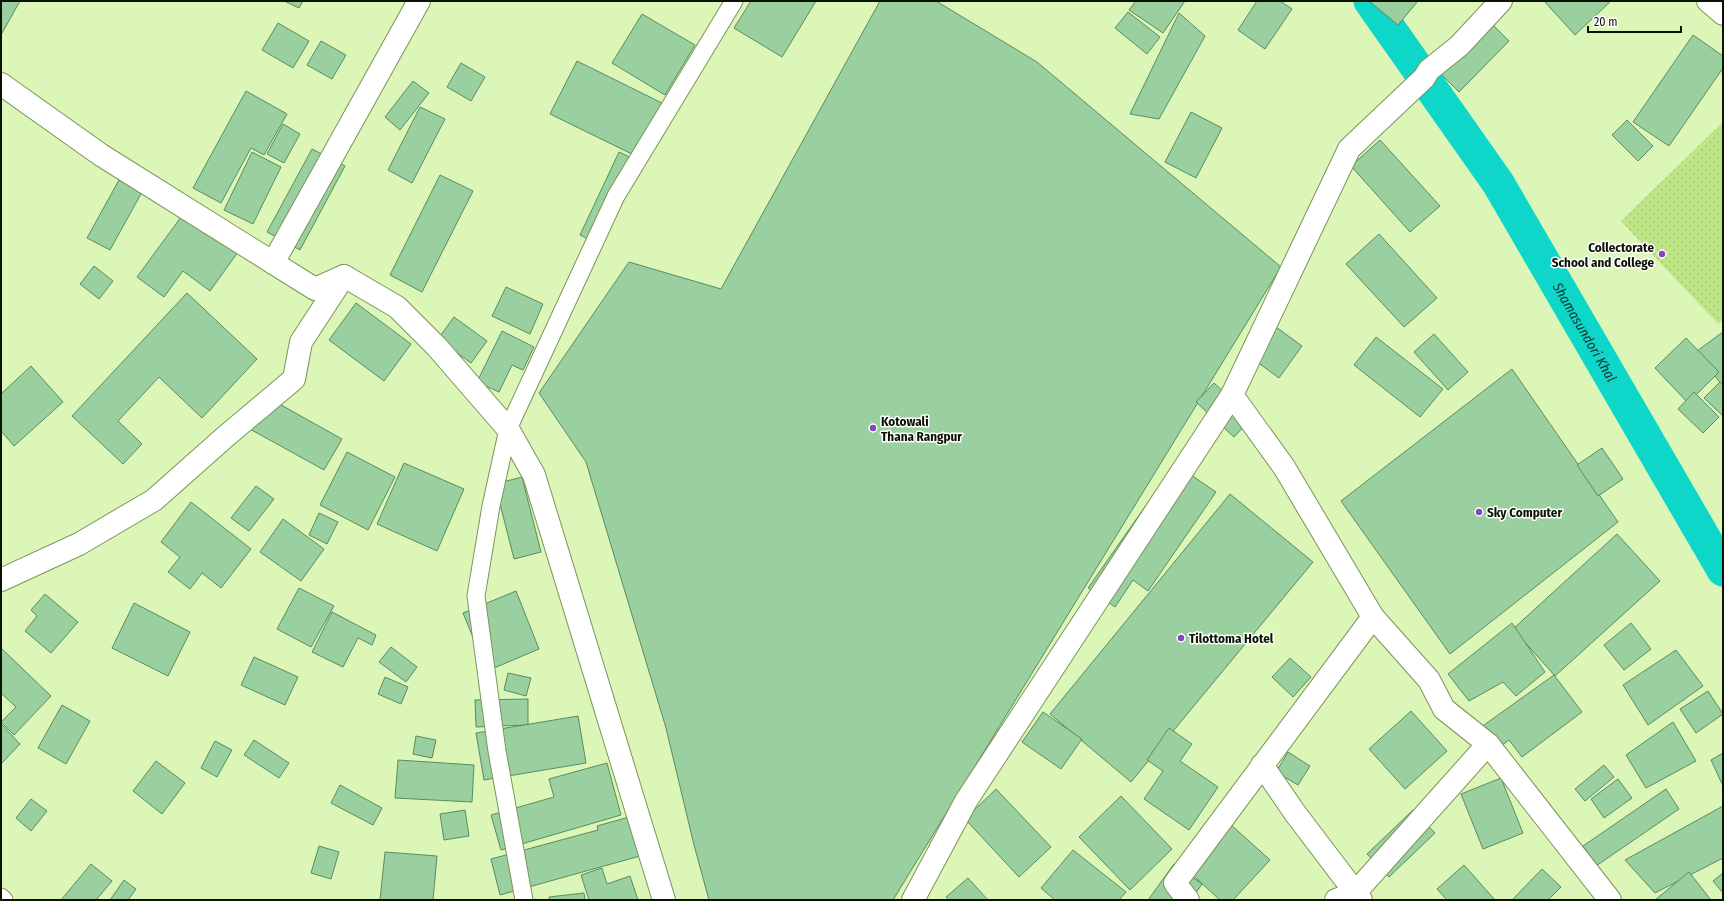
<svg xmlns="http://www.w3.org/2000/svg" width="1724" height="901" viewBox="0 0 1724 901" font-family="'Fira Sans Condensed',sans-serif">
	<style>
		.park { fill: url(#park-dots) }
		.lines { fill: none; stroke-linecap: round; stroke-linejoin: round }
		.canal { stroke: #0ed7ca; stroke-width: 33 }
		.building { fill: #9acf9f; stroke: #5a8c5f }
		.lane-casing { stroke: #7c945a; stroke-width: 19 }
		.street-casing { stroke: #7c945a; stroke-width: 24 }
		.secondary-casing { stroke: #7c945a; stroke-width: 24 }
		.lane { stroke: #fff; stroke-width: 17 }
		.street { stroke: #fff; stroke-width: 22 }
		.secondary { stroke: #fff; stroke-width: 22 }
		.poi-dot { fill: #8746bb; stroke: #fff; stroke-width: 1.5 }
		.labels { text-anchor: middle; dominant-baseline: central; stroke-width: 3; stroke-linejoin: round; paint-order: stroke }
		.poi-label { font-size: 13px; font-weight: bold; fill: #0a1200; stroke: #fff; text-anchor: start }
		.water-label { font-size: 14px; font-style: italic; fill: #17322f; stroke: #fff }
	</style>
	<defs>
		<pattern id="park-dots" width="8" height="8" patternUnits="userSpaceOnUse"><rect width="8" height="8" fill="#bfe686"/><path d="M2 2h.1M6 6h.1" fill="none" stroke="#a3c472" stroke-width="1.8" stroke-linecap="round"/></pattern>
	</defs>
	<rect width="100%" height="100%" fill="#dbf6b7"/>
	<path class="park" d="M1723,122V320L1718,324L1621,221Z"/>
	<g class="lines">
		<path class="canal" id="s1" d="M1370,1L1498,183L1723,570"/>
	</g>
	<g class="building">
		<path d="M1,1H20L1,35Z"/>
		<path d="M287,1H303L299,8L286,2Z"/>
		<path d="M751,1H816L782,57L734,28Z"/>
		<path d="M880,1H936L1037,62L1281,267L893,900H709L694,845L666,728L586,462L539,393L629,262L721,289Z"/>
		<path d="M1136,1H1185L1163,33L1129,10Z"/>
		<path d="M1257,1H1280L1292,9L1265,49L1238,30Z"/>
		<path d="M1369,1H1418L1398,25Z"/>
		<path d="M1544,1H1611L1575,35Z"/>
		<path d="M1128,12L1160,37L1147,54L1115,28Z"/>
		<path d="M1179,13L1205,36L1159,119L1130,114Z"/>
		<path d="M642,14L695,45L665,95L612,63Z"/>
		<path d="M1486,18L1509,41L1459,92L1436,69Z"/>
		<path d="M278,23L309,41L293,68L262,50Z"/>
		<path d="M1693,35L1723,56V68L1669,146L1633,122Z"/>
		<path d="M321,41L346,55L332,79L307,65Z"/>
		<path d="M577,61L666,105L640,158L550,114Z"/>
		<path d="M461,63L485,77L471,101L447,87Z"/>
		<path d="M413,81L429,93L400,130L385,117Z"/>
		<path d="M246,91L287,114L264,155L251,148L221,203L193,188Z"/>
		<path d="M420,107L445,119L412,183L388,170Z"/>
		<path d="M1191,112L1222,128L1196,178L1165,162Z"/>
		<path d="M1627,120L1653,146L1638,161L1612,135Z"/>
		<path d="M283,124L300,134L284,163L267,154Z"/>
		<path d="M1380,140L1440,206L1410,232L1351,166Z"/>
		<path d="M312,149L345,166L300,250L267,232Z"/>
		<path d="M252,152L281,167L253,224L224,210Z"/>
		<path d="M619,152L638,161L598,244L580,235Z"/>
		<path d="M440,175L473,191L422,292L390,275Z"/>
		<path d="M119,180L142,192L110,250L87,238Z"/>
		<path d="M184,213L238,252L210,291L183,271L164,297L137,277Z"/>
		<path d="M1379,234L1437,298L1404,327L1346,264Z"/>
		<path d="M94,266L113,281L99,299L80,284Z"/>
		<path d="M506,287L543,304L530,334L492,316Z"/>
		<path d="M187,293L257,359L202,418L159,377L118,421L142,444L123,464L72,416Z"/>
		<path d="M356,303L411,344L384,381L329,340Z"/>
		<path d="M454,317L487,341L471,363L438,339Z"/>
		<path d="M1276,327L1302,346L1279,378L1253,359Z"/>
		<path d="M502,331L534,347L523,370L512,365L499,392L477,382Z"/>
		<path d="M1723,332V387L1697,351Z"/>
		<path d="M1434,334L1468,372L1448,390L1414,352Z"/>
		<path d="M1376,337L1443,389L1420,417L1354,365Z"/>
		<path d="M1686,338L1719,372L1688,403L1655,368Z"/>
		<path d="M31,366L63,402L14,446L1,431V394Z"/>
		<path d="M1512,369L1618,522L1450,654L1341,501Z"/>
		<path d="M1720,382L1723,384V416L1704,398Z"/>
		<path d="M1214,383L1252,418L1234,437L1196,402Z"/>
		<path d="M1694,392L1719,417L1703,433L1678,409Z"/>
		<path d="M265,396L342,439L324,470L248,428Z"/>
		<path d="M1602,448L1623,479L1598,496L1577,465Z"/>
		<path d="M347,452L395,477L368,530L320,505Z"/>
		<path d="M404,463L464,489L437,551L377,524Z"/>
		<path d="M1175,464L1216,492L1148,591L1133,580L1115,607L1088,588Z"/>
		<path d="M522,477L541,552L514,559L495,484Z"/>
		<path d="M256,486L274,499L249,531L231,518Z"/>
		<path d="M1230,494L1313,562L1131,782L1050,714Z"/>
		<path d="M191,502L251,549L221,588L202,573L190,589L168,572L180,557L161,542Z"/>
		<path d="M319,513L338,522L327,544L309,535Z"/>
		<path d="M283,519L324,549L301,581L260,552Z"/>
		<path d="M1617,534L1660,581L1555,676L1513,629Z"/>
		<path d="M299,588L334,606L311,647L277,629Z"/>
		<path d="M516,591L539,649L487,671L463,613Z"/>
		<path d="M45,594L78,622L51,653L25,631L37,616L31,610Z"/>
		<path d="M134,603L190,632L168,676L112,648Z"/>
		<path d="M332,612L376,635L372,645L358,638L343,667L312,652Z"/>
		<path d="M1512,623L1545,672L1516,696L1503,682L1469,701L1448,674Z"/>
		<path d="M1631,623L1651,649L1624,670L1604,645Z"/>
		<path d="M391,647L417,667L406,682L379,662Z"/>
		<path d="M1,648L51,696L14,735L1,722L16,707L1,693Z"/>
		<path d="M1676,650L1703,686L1648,725L1623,685Z"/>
		<path d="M254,657L298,677L285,705L241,685Z"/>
		<path d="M1290,658L1311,677L1293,697L1272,677Z"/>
		<path d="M508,673L531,678L526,696L504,690Z"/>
		<path d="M1554,675L1582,712L1522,757L1509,740L1486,757L1470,735Z"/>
		<path d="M385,677L408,687L401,704L378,694Z"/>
		<path d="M1708,691L1723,714L1696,733L1680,709Z"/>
		<path d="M528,699V725L476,727L475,700Z"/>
		<path d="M62,705L90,721L66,764L38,748Z"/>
		<path d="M1411,711L1447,751L1405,789L1369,749Z"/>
		<path d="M1043,712L1082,739L1061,769L1022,742Z"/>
		<path d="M578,716L586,763L484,780L476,733Z"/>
		<path d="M1673,722L1696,761L1646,788L1626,755Z"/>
		<path d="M2,725L20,744L1,764V726Z"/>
		<path d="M1169,728L1192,744L1180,761L1218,787L1189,830L1144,799L1163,771L1147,760Z"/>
		<path d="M416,736L436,740L432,758L413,754Z"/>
		<path d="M254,740L289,763L279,778L244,755Z"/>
		<path d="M215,741L232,750L217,777L201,768Z"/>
		<path d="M1288,752L1310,766L1298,785L1276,772Z"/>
		<path d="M1723,753V786L1711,760Z"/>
		<path d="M398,760L474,765L472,802L395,798Z"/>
		<path d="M156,761L185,783L162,814L133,791Z"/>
		<path d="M607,763L621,815L501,850L491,815L554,797L549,779Z"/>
		<path d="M1604,765L1614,777L1585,801L1575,789Z"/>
		<path d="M1501,778L1523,833L1483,849L1461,794Z"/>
		<path d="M1618,779L1632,798L1604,818L1591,799Z"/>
		<path d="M340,785L382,808L373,825L331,803Z"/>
		<path d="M996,789L1051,847L1019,877L965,819Z"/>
		<path d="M1666,789L1679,809L1596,866L1583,846Z"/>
		<path d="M1121,796L1172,849L1130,890L1079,837Z"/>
		<path d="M31,799L47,811L31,831L16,818Z"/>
		<path d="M1723,806V858L1655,893L1625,860Z"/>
		<path d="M465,810L469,836L444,840L440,814Z"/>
		<path d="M1413,810L1435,833L1389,877L1367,854Z"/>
		<path d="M629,817L640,856L500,895L491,859L598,830L597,826Z"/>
		<path d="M1229,823L1270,860L1233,900H1220L1186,869Z"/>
		<path d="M319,846L339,852L331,879L311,873Z"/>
		<path d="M1073,850L1126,892L1119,900H1055L1041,888Z"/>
		<path d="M385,852L437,856L433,900H380Z"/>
		<path d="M91,864L112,881L96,900H61Z"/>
		<path d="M1174,864L1202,884L1191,900H1148Z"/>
		<path d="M1464,865L1495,900H1447L1437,889Z"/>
		<path d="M602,868L607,884L630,876L638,900H589L581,875Z"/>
		<path d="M1542,869L1561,887L1548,900H1512Z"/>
		<path d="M1689,872L1711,900H1655Z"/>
		<path d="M1723,873V893L1713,881Z"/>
		<path d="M968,878L988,900H949L946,897Z"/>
		<path d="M124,880L136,889L128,900H110Z"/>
		<path d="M584,893L585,900H549V897Z"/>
	</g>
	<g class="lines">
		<defs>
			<g id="lane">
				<path d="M1,897L4,900"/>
				<path d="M524,900L497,751L476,596L491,506L508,429L616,196L734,1"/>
			</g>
			<g id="street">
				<path d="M1,84L101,155L315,289L344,276L397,307L437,347L508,429L534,475L664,900"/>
				<path d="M273,263L419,1"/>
				<path d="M1232,395L1284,467L1373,617L1429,680L1444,709L1488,744L1610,900"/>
				<path d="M1,580L79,544L154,500L225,437L294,379L301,342L344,276"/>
				<path d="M1262,765L1295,813L1361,900"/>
				<path d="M913,900L966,801L1232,395L1349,149L1424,78L1429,70L1459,46L1501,1"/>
				<path d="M1188,900L1175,883L1373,617"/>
				<path d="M1336,900L1354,894L1488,744"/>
			</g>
			<path id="secondary" d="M1708,1L1723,14"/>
		</defs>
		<use href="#lane" class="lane-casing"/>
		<use href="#street" class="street-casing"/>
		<use href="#secondary" class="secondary-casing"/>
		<use href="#lane" class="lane"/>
		<use href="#street" class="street"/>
		<use href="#secondary" class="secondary"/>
	</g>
	<g class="poi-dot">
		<circle cx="1662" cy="254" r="4"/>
		<circle cx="873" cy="428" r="4"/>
		<circle cx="1479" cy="512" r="4"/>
		<circle cx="1181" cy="638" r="4"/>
	</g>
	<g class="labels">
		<g class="poi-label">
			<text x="1654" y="247" text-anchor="end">Collectorate<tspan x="1654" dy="15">School and College</tspan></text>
			<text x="881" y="421">Kotowali<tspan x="881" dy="15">Thana Rangpur</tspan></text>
			<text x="1487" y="512">Sky Computer</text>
			<text x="1189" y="638">Tilottoma Hotel</text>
		</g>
		<g class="water-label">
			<text stroke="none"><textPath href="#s1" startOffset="395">Shamasundori Khal</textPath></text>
		</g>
	</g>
	<rect width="1724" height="901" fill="none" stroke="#0a1200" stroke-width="4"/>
	<path d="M1588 26v6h93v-6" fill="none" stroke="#0a1200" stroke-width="2"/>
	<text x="1594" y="26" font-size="12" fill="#0a1200" stroke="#ffffff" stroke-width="3" paint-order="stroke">20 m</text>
</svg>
